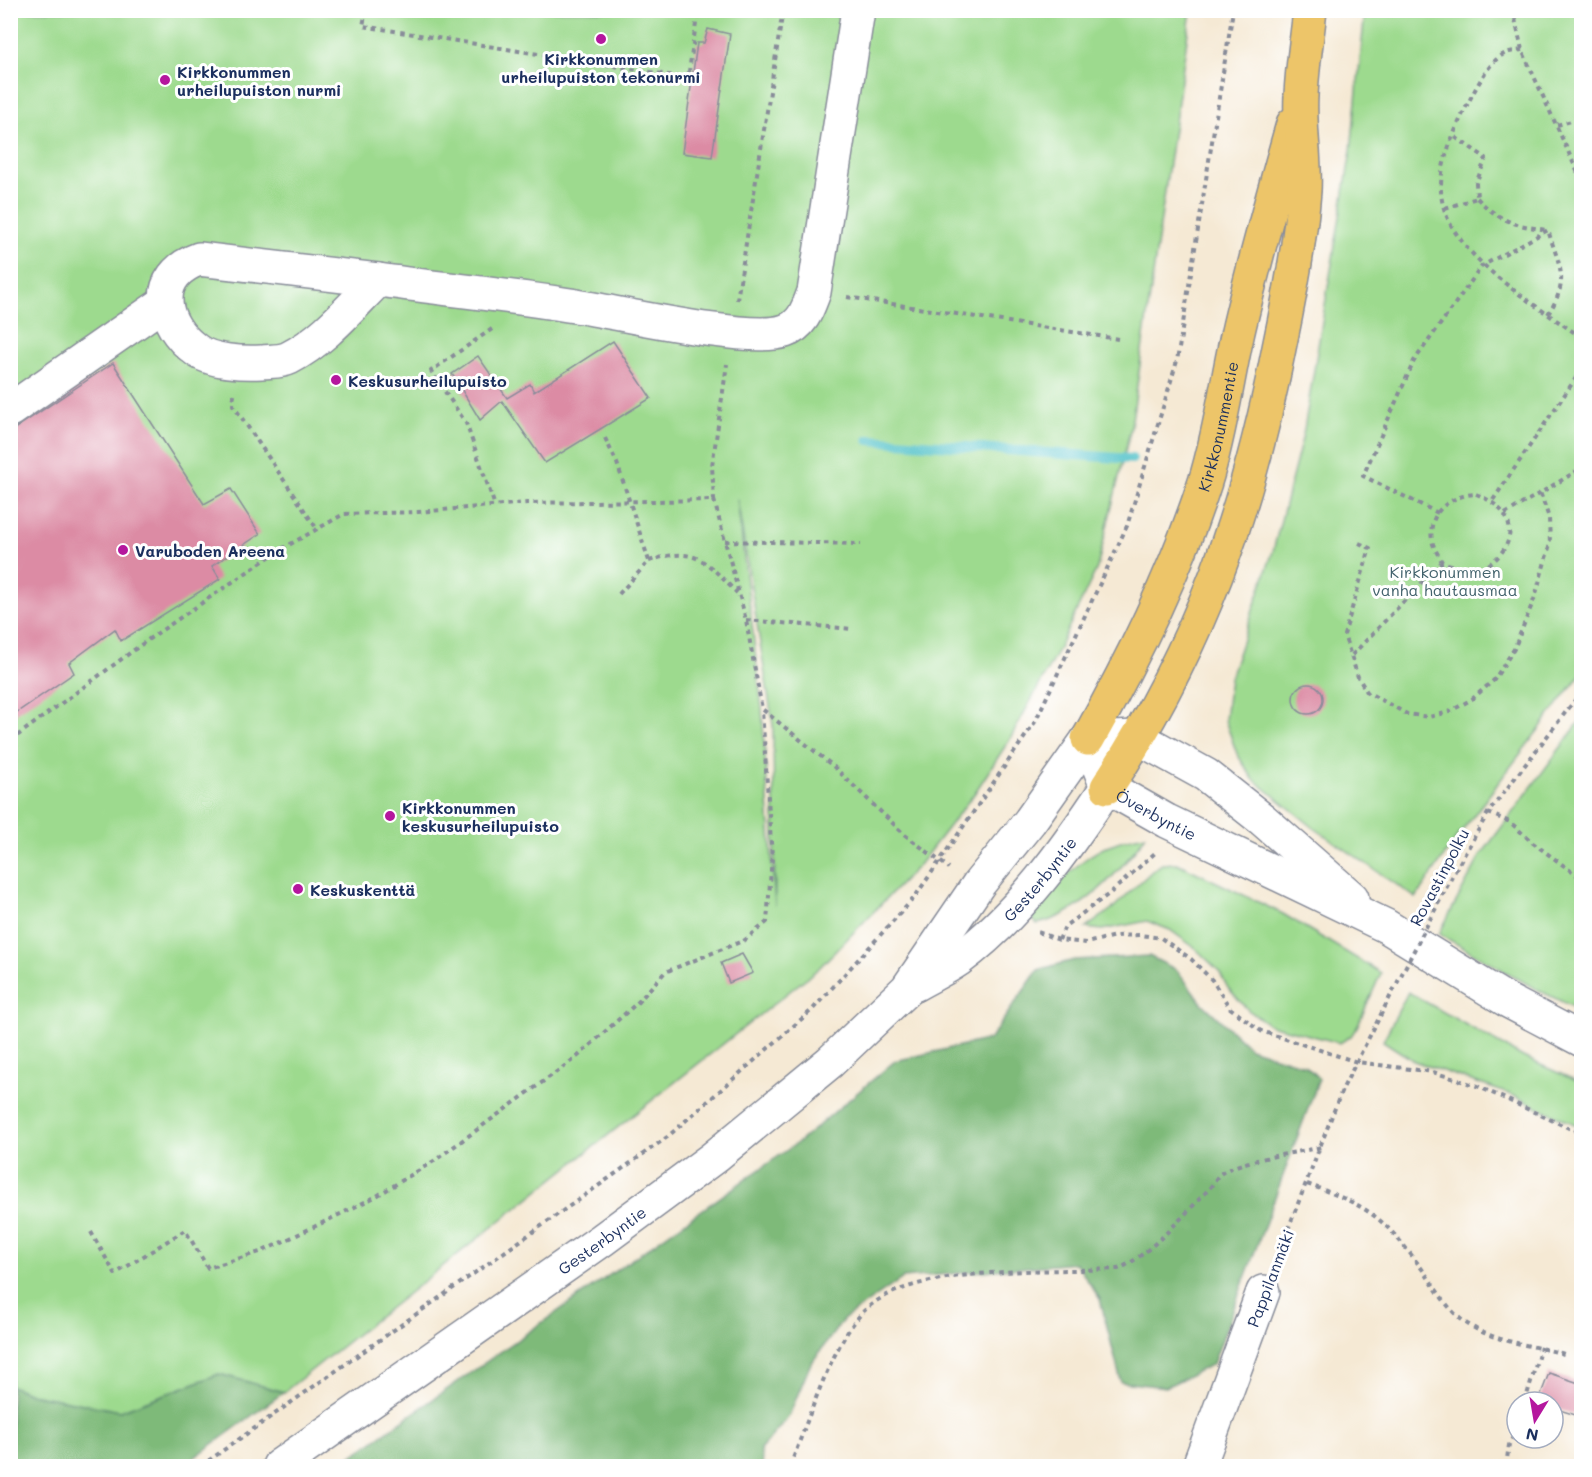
<svg xmlns="http://www.w3.org/2000/svg" width="1592" height="1477" viewBox="0 0 1592 1477" font-family="Mali,sans-serif">
	<style>
		.green { fill: #9dda8e; stroke: #5c8476; stroke-width: 1.5; fill-rule: evenodd }
		.forest { fill: #7eba79; stroke: #4c746c; stroke-width: 1.5 }
		.lines { fill: none; stroke-linecap: round; stroke-linejoin: round }
		.stream { stroke: #55c3ca; stroke-width: 10 }
		.building { fill: #dc8ba4 }
		.minor-casing { stroke: #888c99; stroke-width: 36 }
		.major-casing { stroke: #888c99; stroke-width: 36 }
		.path { stroke: #888c99; stroke-width: 4; stroke-dasharray: 4.5 4.5; stroke-linecap: butt }
		.minor { stroke: #fff; stroke-width: 33 }
		.major { stroke: #edc569; stroke-width: 33 }
		.path-bridge { stroke: #888c99; stroke-width: 4; stroke-dasharray: 4.5 4.5; stroke-linecap: butt }
		.poi-dot { fill: #b5179e; stroke: #fff; stroke-width: 2 }
		.labels { text-anchor: middle; dominant-baseline: central; stroke-width: 6; stroke-linejoin: round; paint-order: stroke }
		.poi-label { font-size: 16px; font-weight: bold; fill: #1b2f5e; stroke: #fff; text-anchor: start }
		.street-label { font-size: 16px; fill: #1b2f5e; stroke: #fff }
		.park-label { font-size: 16px; fill: #42626c; stroke: #fff }
	</style>
	<rect width="100%" height="100%" fill="#fff"/>
	<filter id="ink" filterUnits="userSpaceOnUse"><feTurbulence type="fractalNoise" baseFrequency=".0167" numOctaves="2"/><feDisplacementMap in="SourceGraphic" scale="12" xChannelSelector="R" yChannelSelector="G"/><feConvolveMatrix kernelMatrix="1 2 1 2 8 2 1 2 1" color-interpolation-filters="sRGB"/></filter>
	<filter id="wash" filterUnits="userSpaceOnUse"><feTurbulence type="fractalNoise" baseFrequency=".008" numOctaves="4" result="noise"/><feDisplacementMap in="SourceGraphic" scale="24" xChannelSelector="R" yChannelSelector="G"/><feGaussianBlur stdDeviation="1.35" result="paint"/><feColorMatrix in="noise" values="0 0 0 0 0 0 0 0 0 0 0 0 0 0 0 0 0 1.4 0 .05"/><feComposite in="paint" operator="in"/></filter>
	<g filter="url(#wash)">
		<rect width="100%" height="100%" fill="#f5e9d4"/>
		<g class="green">
			<path d="M10,11H1191L1131,427L1097,568L1055,656L1010,739L974,794L919,865L819,968L284,1392L219,1374L120,1411L30,1394L11,1386ZM737,498L773,725L775,906L762,709Z"/>
			<path d="M1365,11H1581V674L1458,836L1416,898L1314,828L1253,779L1237,754L1225,720L1230,678L1273,551L1303,435L1351,151Z"/>
			<path d="M1581,720V1011L1536,989L1439,934L1481,855Z"/>
			<path d="M1146,835C1120,872 1082,914 1037,924L1031,918C1066,875 1087,844 1146,835Z"/>
			<path d="M1177,863L1283,914L1381,973L1357,1027L1351,1036L1340,1043L1270,1025L1248,1010L1228,988L1219,971L1195,948L1170,930L1147,921L1102,930L1086,928L1113,908L1152,871L1162,864Z"/>
			<path d="M1408,992L1523,1057L1581,1083V1127L1512,1095L1414,1061L1383,1041Z"/>
		</g>
		<g class="forest">
			<path d="M1149,956L1177,970L1202,1003L1250,1048L1306,1066L1319,1079L1213,1364L1166,1387L1121,1382L1100,1299L1076,1263L903,1278L843,1320L810,1365L789,1416L760,1450L763,1466H338L800,1141L895,1061L990,1039L1038,970L1074,960Z"/>
			<path d="M219,1374L284,1392L183,1466H11V1386L30,1394L120,1411Z"/>
		</g>
		<g class="lines">
			<path class="stream" d="M869,440L1132,459"/>
		</g>
		<g id="blocks">
			<g class="building">
				<path d="M708,29L730,34L712,157L682,153L697,43H704Z"/>
				<path d="M613,341L651,398L545,463L502,401L480,420L452,374L478,356L507,398L530,384L534,392Z"/>
				<path d="M113,363L204,504L231,489L260,534L212,566L220,579L121,641L115,629L69,663L74,673L10,717V432Z"/>
				<circle cx="1308" cy="699" r="15"/>
				<path d="M742,954L753,973L729,983L721,963Z"/>
				<path d="M1549,1373L1582,1384V1417L1553,1408V1402H1538Z"/>
			</g>
		</g>
	</g>
	<g filter="url(#ink)">
		<use href="#blocks" fill-opacity="0" stroke="#888c99" stroke-width="1.5"/>
		<g class="lines">
			<defs>
				<g id="minor">
					<path d="M199,259L378,280C350,308 324,340 289,358C281,362 270,361 262,362C244,363 211,362 196,350C160,324 151,276 199,259Z"/>
					<path d="M378,280C446,289 514,296 582,307C624,314 751,343 785,331C803,325 808,308 814,292L858,10"/>
					<path d="M10,410L164,303"/>
					<path id="s1" d="M1088,739L1107,787L1167,821L1386,926L1508,1001L1582,1040"/>
					<path d="M1088,739L1137,737L1206,775L1263,820L1352,898"/>
					<path id="s2" d="M914,985C928,977 945,969 958,960C1019,915 1066,849 1107,787"/>
					<path id="s3" d="M279,1466L602,1240L713,1158L830,1062L907,989L978,885L1030,821L1088,739"/>
					<path d="M1199,1466L1263,1292"/>
				</g>
				<g id="major">
					<path id="s4" d="M1088,739C1134,657 1176,572 1205,482C1221,431 1227,379 1239,327C1255,259 1274,191 1293,124"/>
					<path d="M1107,787C1200,645 1247,513 1279,348C1290,296 1300,243 1304,191C1306,160 1299,127 1301,96C1302,68 1307,39 1310,10"/>
				</g>
			</defs>
			<use href="#minor" class="minor-casing"/>
			<use href="#major" class="major-casing"/>
			<g class="path">
				<path d="M366,10L363,26L688,78L698,10"/>
				<path d="M1513,10L1522,50L1582,182"/>
				<path d="M1522,50C1517,51 1509,51 1504,54C1487,63 1474,92 1465,109C1453,135 1440,162 1441,191C1443,253 1537,305 1582,338"/>
				<path d="M1557,125L1582,118"/>
				<path d="M1477,198C1500,222 1515,225 1547,230"/>
				<path d="M1445,208L1477,198L1476,183L1486,158L1452,135"/>
				<path d="M847,297L1118,339"/>
				<path d="M737,300L783,10"/>
				<path d="M492,329L431,371L466,423L495,506"/>
				<path d="M234,394L233,405L317,529"/>
				<path d="M605,438L617,463L649,561L618,595"/>
				<path d="M1476,494C1524,513 1518,553 1474,573L1442,562C1439,556 1433,547 1432,540C1427,511 1452,495 1476,494Z"/>
				<path d="M714,500L746,620L762,709L833,766L905,835L949,868"/>
				<path d="M1493,500L1582,369"/>
				<path d="M1438,513L1363,476L1414,361L1482,266L1548,230C1559,267 1571,279 1548,314"/>
				<path d="M1505,514L1582,468"/>
				<path d="M725,541L861,544"/>
				<path d="M1359,543L1370,548L1344,635L1358,677L1367,692L1407,714L1429,717L1449,712L1472,699L1494,680L1514,649L1535,597L1550,544L1549,518L1540,492"/>
				<path d="M649,561C696,545 705,561 737,593"/>
				<path d="M746,620L853,629"/>
				<path d="M1352,655L1442,562"/>
				<path d="M10,741L149,639L278,551L344,514L418,512L527,503L714,500L712,466L727,364"/>
				<path d="M1488,813L1510,822L1533,843L1582,879"/>
				<path d="M1455,871L1488,813L1582,691"/>
				<path d="M1038,932L1059,940L1086,943L1115,936L1141,935L1161,938L1191,959L1212,980L1230,1008L1261,1031L1357,1062L1433,1072L1477,1086L1582,1134"/>
				<path d="M1059,940L1065,926L1109,894L1155,853"/>
				<path d="M1307,1184C1372,1207 1384,1218 1425,1273C1436,1289 1447,1308 1462,1320C1491,1343 1532,1344 1567,1355"/>
				<path d="M91,1232L115,1274L185,1230L208,1268L263,1251L322,1223L375,1197L434,1161L577,1057L638,1002L665,972L745,940L767,922L772,857L762,710"/>
				<path d="M1275,1263L1342,1090L1376,1024"/>
				<path d="M1525,1402L1541,1347"/>
				<path d="M201,1466L666,1138L813,1009L914,898L939,862L1035,722L1127,526L1177,361L1233,10"/>
				<path d="M790,1466C808,1422 832,1342 865,1310C913,1264 1053,1272 1118,1269C1145,1259 1187,1212 1208,1190C1212,1186 1215,1179 1219,1175C1236,1160 1297,1153 1321,1147"/>
				<path d="M1506,1466L1509,1445L1517,1428"/>
			</g>
			<use href="#minor" class="minor"/>
			<use href="#major" class="major"/>
			<path class="path-bridge" d="M1376,1024L1455,871"/>
		</g>
	</g>
	<g class="poi-dot">
		<circle cx="601" cy="39" r="6"/>
		<circle cx="165" cy="80" r="6"/>
		<circle cx="336" cy="380" r="6"/>
		<circle cx="123" cy="550" r="6"/>
		<circle cx="390" cy="816" r="6"/>
		<circle cx="298" cy="889" r="6"/>
	</g>
	<g class="labels">
		<g class="poi-label">
			<text x="601" y="58" text-anchor="middle">Kirkkonummen<tspan x="601" dy="18">urheilupuiston tekonurmi</tspan></text>
			<text x="177" y="71">Kirkkonummen<tspan x="177" dy="18">urheilupuiston nurmi</tspan></text>
			<text x="348" y="380">Keskusurheilupuisto</text>
			<text x="135" y="550">Varuboden Areena</text>
			<text x="402" y="807">Kirkkonummen<tspan x="402" dy="18">keskusurheilupuisto</tspan></text>
			<text x="310" y="889">Keskuskenttä</text>
		</g>
		<g class="street-label">
			<text stroke="none"><textPath href="#s4" startOffset="340">Kirkkonummentie</textPath></text>
			<text stroke="none"><textPath href="#s1" startOffset="108">Överbyntie</textPath></text>
			<text stroke="none"><textPath href="#s2" startOffset="166">Gesterbyntie</textPath></text>
			<text transform="translate(1439 877) rotate(-62)">Rovastinpolku</text>
			<text stroke="none"><textPath href="#s3" startOffset="394">Gesterbyntie</textPath></text>
			<text transform="translate(1270 1278) rotate(-69)">Pappilanmäki</text>
		</g>
		<g class="park-label">
			<text x="1445" y="571">Kirkkonummen<tspan x="1445" dy="18">vanha hautausmaa</tspan></text>
		</g>
	</g>
	<rect width="1592" height="1477" fill="none" stroke="#fff" stroke-width="36"/>
	<g transform="translate(1535 1420) rotate(191)"><circle r="28" fill="#ffffff" stroke="#a4acbf" stroke-width="1.5"/>
	<path d="M0-4.5L10 22L0 15L-10 22Z" fill="#b5179e"/>
	<text y="-9" font-size="16" font-weight="bold" text-anchor="middle" fill="#1b2f5e">N</text>
	</g>
</svg>
